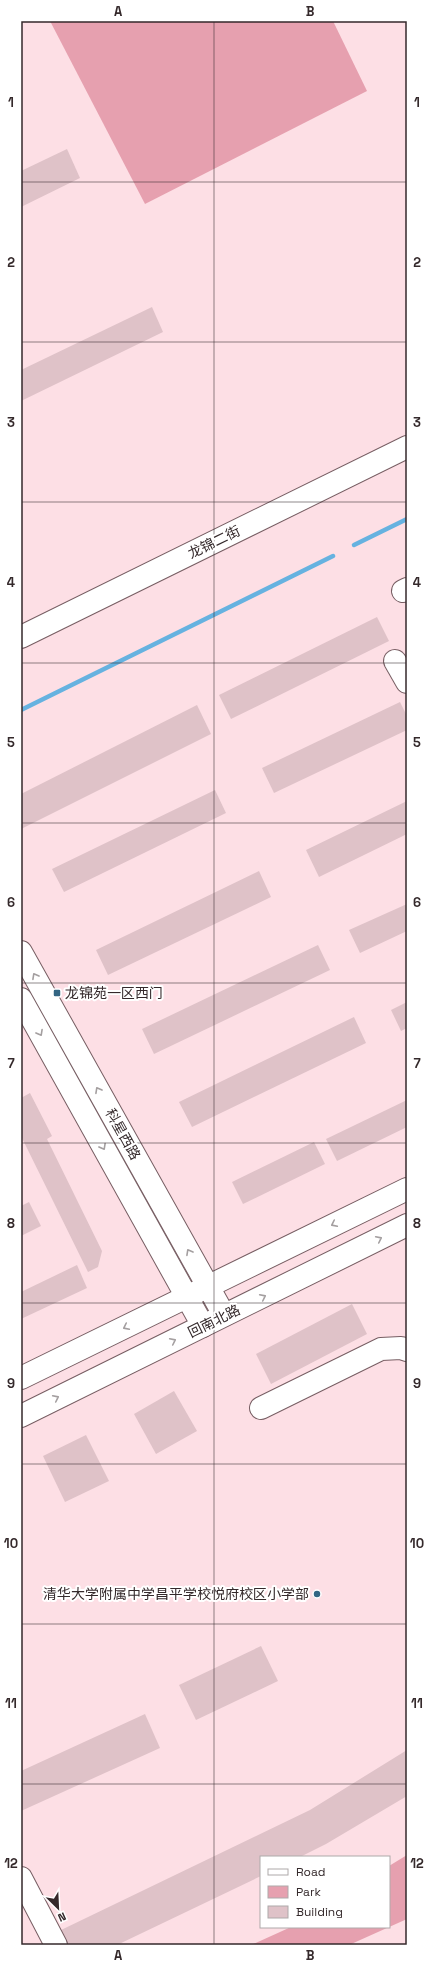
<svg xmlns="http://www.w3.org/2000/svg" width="428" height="1966" viewBox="0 0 428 1966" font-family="'Space Grotesk','Noto Sans SC',sans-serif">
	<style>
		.green { fill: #e6a0af }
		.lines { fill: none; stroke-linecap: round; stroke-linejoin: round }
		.stream { stroke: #66b2e0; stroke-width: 4.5 }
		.building { fill: #dfc2c8 }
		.minor-casing { stroke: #775e63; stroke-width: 24 }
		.major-casing { stroke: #775e63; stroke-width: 24 }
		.minor { stroke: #fff; stroke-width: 22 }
		.major { stroke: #fff; stroke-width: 22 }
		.oneway { stroke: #a49fa0 }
		.grid { fill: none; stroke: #34292b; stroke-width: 1; stroke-opacity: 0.55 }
		.poi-dot { fill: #336583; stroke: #fff; stroke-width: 1.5 }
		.labels { text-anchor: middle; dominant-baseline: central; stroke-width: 4; stroke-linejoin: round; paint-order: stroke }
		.street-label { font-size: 14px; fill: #34292b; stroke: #fff }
		.poi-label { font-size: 14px; fill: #34292b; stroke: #fff; text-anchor: start }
		.neatline { fill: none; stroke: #34292b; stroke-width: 1.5 }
		.grid-label { font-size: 13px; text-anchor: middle; font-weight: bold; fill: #34292b }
	</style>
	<rect width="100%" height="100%" fill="#fddfe5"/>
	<g class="green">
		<path d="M50,21H333L367,91L145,204Z"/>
		<path d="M407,1855V1919L349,1945H251L291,1927H389V1866Z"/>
	</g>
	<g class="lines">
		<g class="stream">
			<path d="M354,545L407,519"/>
			<path d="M21,710L333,556"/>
		</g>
	</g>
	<g class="building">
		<path d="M67,149L80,178L21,207V171Z"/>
		<path d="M152,307L163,332L21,401V370Z"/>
		<path d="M377,617L389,641L231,719L219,695Z"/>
		<path d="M400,702L407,716V730L274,793L262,768Z"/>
		<path d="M197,705L211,734L21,829V794Z"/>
		<path d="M215,790L226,813L64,892L52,869Z"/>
		<path d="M407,801V834L319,877L306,850Z"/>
		<path d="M259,871L271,897L108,975L96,950Z"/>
		<path d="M407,904V931L360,953L349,930Z"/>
		<path d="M318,945L330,970L154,1054L142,1029Z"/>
		<path d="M407,1002V1028L401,1031L391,1010Z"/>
		<path d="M354,1017L366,1043L192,1127L179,1102Z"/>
		<path d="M30,1093L52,1136L47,1139L102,1251L98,1267L88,1272L21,1136V1098Z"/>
		<path d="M407,1100V1127L337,1161L326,1139Z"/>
		<path d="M314,1142L325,1164L243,1204L232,1182Z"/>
		<path d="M29,1202L41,1226L21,1236V1206Z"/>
		<path d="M77,1265L87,1288L21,1319V1292Z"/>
		<path d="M352,1304L367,1334L271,1384L256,1354Z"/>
		<path d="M174,1391L197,1431L156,1454L134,1414Z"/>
		<path d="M86,1435L109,1481L65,1502L43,1456Z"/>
		<path d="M261,1646L278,1681L196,1720L179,1685Z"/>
		<path d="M145,1714L160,1748L21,1811V1771Z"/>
		<path d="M407,1750V1796L326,1844L300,1857H261V1876L117,1945H66L59,1931L310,1810Z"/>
	</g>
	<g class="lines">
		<defs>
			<g id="minor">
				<path d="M403,591L407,589"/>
				<path d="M21,637L407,447"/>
				<path d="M395,661L407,682"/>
				<path d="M21,952L224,1315"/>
				<path d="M21,999L203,1326"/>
				<path d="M261,1408L381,1349L401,1348L407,1350"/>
				<path d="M21,1878L56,1945"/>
			</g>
			<g id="major">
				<path d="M21,1378L407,1189"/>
				<path d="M21,1416L407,1225"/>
			</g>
		</defs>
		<use href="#minor" class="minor-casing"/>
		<use href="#major" class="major-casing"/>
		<use href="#minor" class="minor"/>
		<use href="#major" class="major"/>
	</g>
	<defs><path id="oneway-chevron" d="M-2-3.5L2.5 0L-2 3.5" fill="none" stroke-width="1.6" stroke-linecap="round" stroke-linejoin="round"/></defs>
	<g class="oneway">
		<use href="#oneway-chevron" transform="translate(35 976) rotate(-119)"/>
		<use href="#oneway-chevron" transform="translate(40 1033) rotate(61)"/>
		<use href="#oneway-chevron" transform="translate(98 1090) rotate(-119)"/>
		<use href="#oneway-chevron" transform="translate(103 1147) rotate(61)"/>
		<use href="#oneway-chevron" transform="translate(334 1224) rotate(154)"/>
		<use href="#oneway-chevron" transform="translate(379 1239) rotate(-26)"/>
		<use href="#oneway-chevron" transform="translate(189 1252) rotate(-119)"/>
		<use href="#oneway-chevron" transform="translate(263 1297) rotate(-26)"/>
		<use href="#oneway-chevron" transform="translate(126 1327) rotate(154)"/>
		<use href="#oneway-chevron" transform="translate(173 1341) rotate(-26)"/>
		<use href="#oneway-chevron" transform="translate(56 1398) rotate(-26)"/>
	</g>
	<path class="grid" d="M214,21V1945M21,182H407M21,342H407M21,502H407M21,663H407M21,823H407M21,983H407M21,1143H407M21,1303H407M21,1464H407M21,1624H407M21,1784H407"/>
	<g class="poi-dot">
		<rect x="53" y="989" width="8" height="8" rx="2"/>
		<circle cx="317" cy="1594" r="4"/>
	</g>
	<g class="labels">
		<g class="street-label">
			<text transform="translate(214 542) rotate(-26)">龙锦二街</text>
			<text transform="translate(123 1134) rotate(61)">科星西路</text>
			<text transform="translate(214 1321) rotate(-26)">回南北路</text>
		</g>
		<g class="poi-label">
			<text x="65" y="993">龙锦苑一区西门</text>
			<text x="309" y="1594" text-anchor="end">清华大学附属中学昌平学校悦府校区小学部</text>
		</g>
	</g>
	<rect width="428" height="1966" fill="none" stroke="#ffffff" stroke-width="44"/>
	<rect x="260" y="1856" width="130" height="72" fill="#ffffff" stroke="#aea9aa"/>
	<rect x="268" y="1869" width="20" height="6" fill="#ffffff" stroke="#aea9aa"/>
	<text x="296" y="1876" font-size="12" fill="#34292b">Road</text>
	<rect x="268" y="1886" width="20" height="12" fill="#e6a0af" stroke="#aea9aa"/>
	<text x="296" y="1896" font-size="12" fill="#34292b">Park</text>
	<rect x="268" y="1906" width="20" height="12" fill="#dfc2c8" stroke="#aea9aa"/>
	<text x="296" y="1916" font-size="12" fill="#34292b">Building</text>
	<g transform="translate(58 1908) rotate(156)" stroke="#ffffff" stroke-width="3" paint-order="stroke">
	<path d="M0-3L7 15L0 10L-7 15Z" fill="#34292b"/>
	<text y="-6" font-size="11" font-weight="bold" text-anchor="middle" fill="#34292b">N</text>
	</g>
	<rect x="22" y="22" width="384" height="1922" class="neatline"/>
	<g class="grid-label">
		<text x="118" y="16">A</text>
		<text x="310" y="16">B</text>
		<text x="11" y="107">1</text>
		<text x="417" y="107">1</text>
		<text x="11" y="267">2</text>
		<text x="417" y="267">2</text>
		<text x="11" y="427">3</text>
		<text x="417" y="427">3</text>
		<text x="11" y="587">4</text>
		<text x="417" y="587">4</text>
		<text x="11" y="747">5</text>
		<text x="417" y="747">5</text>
		<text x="11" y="907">6</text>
		<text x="417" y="907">6</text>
		<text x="11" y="1068">7</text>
		<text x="417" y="1068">7</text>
		<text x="11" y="1228">8</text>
		<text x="417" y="1228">8</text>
		<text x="11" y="1388">9</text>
		<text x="417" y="1388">9</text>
		<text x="11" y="1548">10</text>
		<text x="417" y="1548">10</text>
		<text x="11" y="1708">11</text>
		<text x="417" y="1708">11</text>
		<text x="11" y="1868">12</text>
		<text x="417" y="1868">12</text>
		<text x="118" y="1960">A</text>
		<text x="310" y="1960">B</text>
	</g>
</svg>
